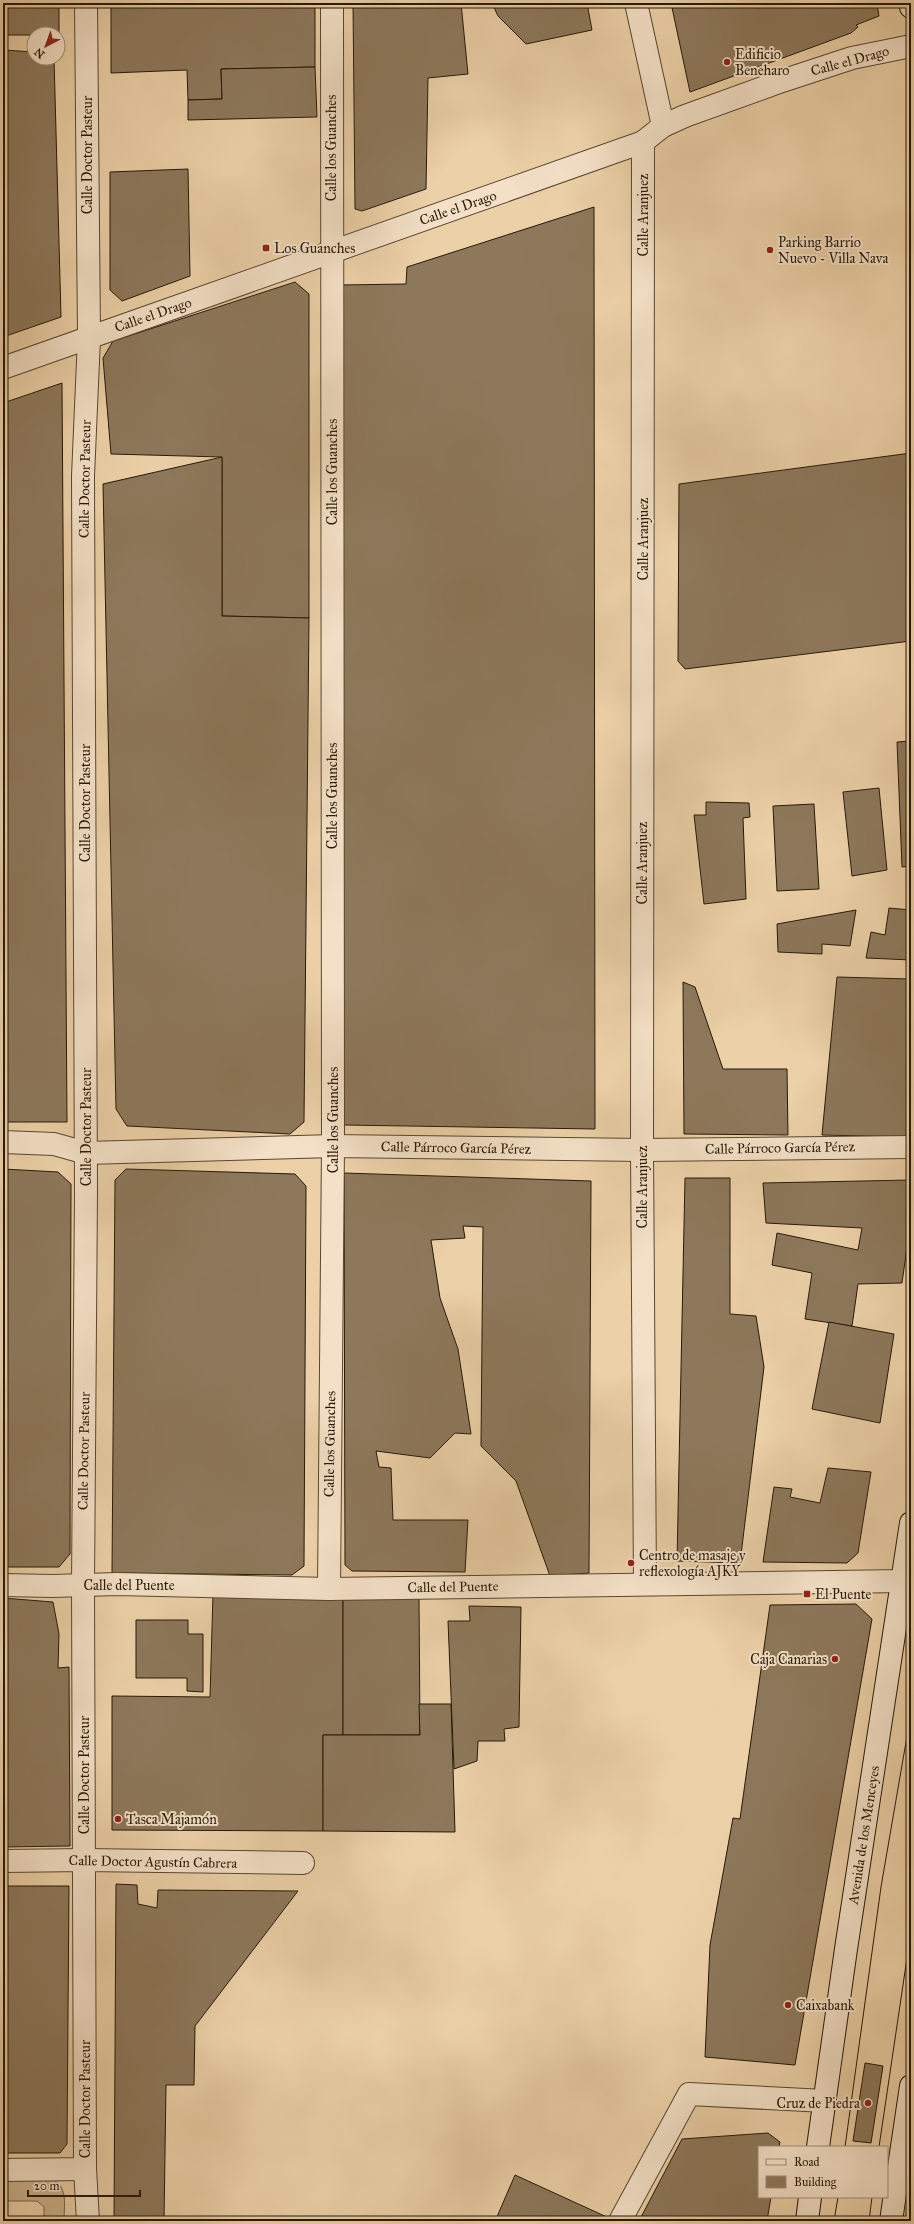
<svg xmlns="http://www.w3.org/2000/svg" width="914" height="2224" viewBox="0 0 914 2224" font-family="'IM FELL Great Primer',serif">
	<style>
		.green { fill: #cbb18c; stroke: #79654a }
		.building { fill: #8d785b; stroke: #271908 }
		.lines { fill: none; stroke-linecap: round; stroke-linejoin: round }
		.minor-casing { stroke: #584730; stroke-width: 24 }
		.secondary-casing { stroke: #271908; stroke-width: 24 }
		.minor { stroke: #f3e0c6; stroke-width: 22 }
		.secondary { stroke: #f3e0c6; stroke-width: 22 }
		.tram { stroke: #271908; stroke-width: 1 }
		.poi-dot { fill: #8f2418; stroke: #f3e0c6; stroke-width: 1.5 }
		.labels { text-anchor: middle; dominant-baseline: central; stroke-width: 4; stroke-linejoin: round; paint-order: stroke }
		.poi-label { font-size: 14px; fill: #271908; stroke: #f3e0c6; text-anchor: start }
		.street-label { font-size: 14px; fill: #271908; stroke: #f3e0c6 }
	</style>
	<rect width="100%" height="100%" fill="#ecd0a7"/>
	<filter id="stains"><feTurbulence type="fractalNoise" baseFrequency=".005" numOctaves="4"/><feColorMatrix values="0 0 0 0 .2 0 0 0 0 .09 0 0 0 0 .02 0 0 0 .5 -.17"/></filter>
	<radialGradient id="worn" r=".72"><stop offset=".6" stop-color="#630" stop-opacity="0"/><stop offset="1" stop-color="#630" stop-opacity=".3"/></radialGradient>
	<path class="green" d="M3,2180H54C68,2189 64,2205 64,2221H44V2207L37,2201H3Z"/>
	<g class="building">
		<rect x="3" y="3" width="56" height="32"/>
		<path d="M111,3H315V67L221,69L222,99L188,100L187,70L111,73Z"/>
		<path d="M353,3H461L468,74L428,78L426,189L362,211L355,209Z"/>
		<path d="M492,3H587L592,30L526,44L498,16Z"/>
		<path d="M671,3H756L757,8L785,3H877L879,16L856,25L858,27L851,33L690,92Z"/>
		<path d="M3,50L34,52V58H54L61,317L3,337Z"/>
		<path d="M315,67L317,117L188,120V100L222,99L221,69Z"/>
		<path d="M188,169L190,276L122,301L110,290V172Z"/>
		<path d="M594,207L595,1129L344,1125L340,285L406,284L407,267Z"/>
		<path d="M295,282L309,294V618L222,616V457L111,454L103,358L113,341Z"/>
		<path d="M62,383L67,1122H3V403Z"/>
		<path d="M911,453V641L685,669L678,661L679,484Z"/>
		<path d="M222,457V616L309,618L304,1122L290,1134L127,1126L116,1109L103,484Z"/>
		<path d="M911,741V866L902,867L897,742Z"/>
		<path d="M879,788L887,870L852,876L843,792Z"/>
		<path d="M706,802L749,803L750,817L743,818L746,899L704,904L694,815H706Z"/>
		<path d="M814,804L819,889L777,891L773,806Z"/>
		<path d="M889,908L911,910V960L866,958L871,932L885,935Z"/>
		<path d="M856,910L850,946L822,944V954L778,952L777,924Z"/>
		<path d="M837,977L911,979V1137L822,1135Z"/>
		<path d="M683,982L695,987L723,1069H787L788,1135L684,1134Z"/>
		<path d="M3,1169L58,1172L71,1184L70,1554L59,1567H3Z"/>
		<path d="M126,1169L295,1174L306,1186L304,1566L292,1575L112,1573L115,1180Z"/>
		<path d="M344,1173L591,1181L589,1573L550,1576L516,1481L481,1446L483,1227L463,1226L465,1238L431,1240L440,1298L458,1349L471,1434L455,1433L430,1458L376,1451L379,1467L391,1468L393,1520H468L465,1572L352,1571L345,1565Z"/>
		<path d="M685,1178H730V1314L756,1316L764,1367L740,1563L677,1561Z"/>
		<path d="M911,1180V1219L902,1283L858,1284L852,1326L805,1319L812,1273L772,1265L777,1233L858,1250L862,1228L766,1223L763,1183Z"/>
		<path d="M829,1322L894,1334L880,1423L812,1409Z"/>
		<path d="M828,1468L871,1472L858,1553L847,1563L763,1562L774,1487L792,1489L790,1497L820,1503Z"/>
		<path d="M213,1594L343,1598V1735H323V1831L112,1830V1696L210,1697Z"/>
		<path d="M3,1598L53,1602L59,1634L58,1668L69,1667L70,1846L3,1847Z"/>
		<path d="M343,1598H419L420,1735H343Z"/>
		<path d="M856,1604L872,1619L795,2065L705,2057L710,1945L733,1818L740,1819L770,1605Z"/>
		<path d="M469,1606L521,1607L519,1727L504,1729L505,1741H478L477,1761L454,1769L448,1621H470Z"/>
		<path d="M136,1620H188V1634H203V1692L187,1691V1678H136Z"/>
		<path d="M419,1704H451L455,1832L323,1831V1735H420Z"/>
		<path d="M116,1884L137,1885L138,1904L157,1908L158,1890L298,1891L195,2026L194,2085H166L164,2221H114Z"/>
		<path d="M3,1886H69L67,2144L60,2153H3Z"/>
		<path d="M865,2063L883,2066L871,2143L853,2141Z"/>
		<path d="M768,2133L780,2142L779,2147H759V2197H771L767,2221H639L682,2139Z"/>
		<path d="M515,2175L609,2218L608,2221H501L496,2219Z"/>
	</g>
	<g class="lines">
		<defs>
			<g id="minor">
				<path d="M636,3L663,126"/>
				<path d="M643,142L642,1150L645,1584"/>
				<path d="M3,368L643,142L663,126L685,116L782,81L852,58L911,46"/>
				<path d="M3,1142L54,1144L86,1153L333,1146L642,1150L911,1147"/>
				<path d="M3,1585L53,1586L117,1584L329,1589L903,1581"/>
				<path d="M329,1589L333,1146L332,3"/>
				<path d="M3,1861L84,1860L303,1863"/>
				<path d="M85,2169L88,2221"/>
				<path d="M3,2170L85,2169L83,1585L86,1192L83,476L89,338L86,3"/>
				<path d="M620,2221L689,2094L825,2101"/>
			</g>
			<g id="secondary">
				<path d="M911,3V7"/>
				<path d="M818,2147L846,1949L911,1523"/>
				<path d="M807,2221L810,2197"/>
				<path d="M891,2221L911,2086"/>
			</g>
		</defs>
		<use href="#minor" class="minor-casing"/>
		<use href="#secondary" class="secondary-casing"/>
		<use href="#minor" class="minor"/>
		<use href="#secondary" class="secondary"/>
		<g class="tram">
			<path d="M845,2147L881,1887L911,1713"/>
			<path d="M879,2147L911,1931"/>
			<path d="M834,2221L838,2197"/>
			<path d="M869,2221L872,2197"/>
		</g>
	</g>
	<g class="poi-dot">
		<circle cx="727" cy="62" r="4"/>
		<rect x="262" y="244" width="8" height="8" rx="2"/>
		<circle cx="770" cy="250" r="4"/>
		<circle cx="631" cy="1563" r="4"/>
		<rect x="803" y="1590" width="8" height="8" rx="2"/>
		<circle cx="835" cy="1659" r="4"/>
		<circle cx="118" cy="1819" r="4"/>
		<circle cx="788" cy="2005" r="4"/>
		<circle cx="868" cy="2103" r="4"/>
	</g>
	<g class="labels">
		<g class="poi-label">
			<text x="735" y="54">Edificio<tspan x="735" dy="16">Beneharo</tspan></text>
			<text x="778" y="242">Parking Barrio<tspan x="778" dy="16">Nuevo - Villa Nava</tspan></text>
			<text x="274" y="248">Los Guanches</text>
			<text x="639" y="1555">Centro de masaje y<tspan x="639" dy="16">reflexología AJKY</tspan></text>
			<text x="815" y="1594">El Puente</text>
			<text x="827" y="1659" text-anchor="end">Caja Canarias</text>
			<text x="126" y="1819">Tasca Majamón</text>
			<text x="796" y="2005">Caixabank</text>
			<text x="860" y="2103" text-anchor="end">Cruz de Piedra</text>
		</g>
		<g class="street-label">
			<text transform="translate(850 61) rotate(-15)">Calle el Drago</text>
			<text transform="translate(331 148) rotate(-90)">Calle los Guanches</text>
			<text transform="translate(87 155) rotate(-90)">Calle Doctor Pasteur</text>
			<text transform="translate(458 208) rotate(-19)">Calle el Drago</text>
			<text transform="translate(643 215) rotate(-90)">Calle Aranjuez</text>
			<text transform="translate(153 315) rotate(-19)">Calle el Drago</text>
			<text transform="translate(332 472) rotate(-90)">Calle los Guanches</text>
			<text transform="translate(85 479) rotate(-89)">Calle Doctor Pasteur</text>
			<text transform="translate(643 539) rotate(-90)">Calle Aranjuez</text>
			<text transform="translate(332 796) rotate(-90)">Calle los Guanches</text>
			<text transform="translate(85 803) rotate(-90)">Calle Doctor Pasteur</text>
			<text transform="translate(642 863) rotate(-90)">Calle Aranjuez</text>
			<text transform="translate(333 1120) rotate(-90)">Calle los Guanches</text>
			<text transform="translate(86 1127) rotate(-90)">Calle Doctor Pasteur</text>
			<text transform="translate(456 1148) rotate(1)">Calle Párroco García Pérez</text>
			<text transform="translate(780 1148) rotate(-1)">Calle Párroco García Pérez</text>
			<text transform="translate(642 1187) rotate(-90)">Calle Aranjuez</text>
			<text transform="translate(330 1444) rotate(-89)">Calle los Guanches</text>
			<text transform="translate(84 1451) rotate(-89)">Calle Doctor Pasteur</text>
			<text x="129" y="1585">Calle del Puente</text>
			<text transform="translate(453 1587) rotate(-1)">Calle del Puente</text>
			<text transform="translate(84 1775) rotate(-90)">Calle Doctor Pasteur</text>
			<text transform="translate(864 1835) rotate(-81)">Avenida de los Menceyes</text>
			<text transform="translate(153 1862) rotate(1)">Calle Doctor Agustín Cabrera</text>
			<text transform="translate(85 2099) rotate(-90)">Calle Doctor Pasteur</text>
		</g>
	</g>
	<rect width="914" height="2224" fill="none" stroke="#ecd0a7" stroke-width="16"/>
	<rect x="4" y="4" width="906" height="2216" fill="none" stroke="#271908" stroke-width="2"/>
	<rect x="8" y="8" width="898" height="2208" fill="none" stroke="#271908"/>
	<rect x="758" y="2146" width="130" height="52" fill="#f3e0c6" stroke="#a1907a"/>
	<rect x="766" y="2159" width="20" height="6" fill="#f3e0c6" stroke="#a1907a"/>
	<text x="794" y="2166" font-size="12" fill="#271908">Road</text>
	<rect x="766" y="2176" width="20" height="12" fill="#8d785b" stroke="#a1907a"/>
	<text x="794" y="2186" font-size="12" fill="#271908">Building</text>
	<g transform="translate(46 46) rotate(221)"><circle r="19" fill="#f3e0c6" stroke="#a1907a"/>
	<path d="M0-3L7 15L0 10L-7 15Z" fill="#8f2418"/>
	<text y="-6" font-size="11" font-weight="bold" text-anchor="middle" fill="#271908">N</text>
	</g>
	<path d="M28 2190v6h112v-6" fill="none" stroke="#271908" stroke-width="2"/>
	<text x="34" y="2190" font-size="12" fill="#271908" stroke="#f3e0c6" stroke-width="3" paint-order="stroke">20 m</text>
	<rect width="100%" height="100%" filter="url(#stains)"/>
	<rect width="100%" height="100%" fill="url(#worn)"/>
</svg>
